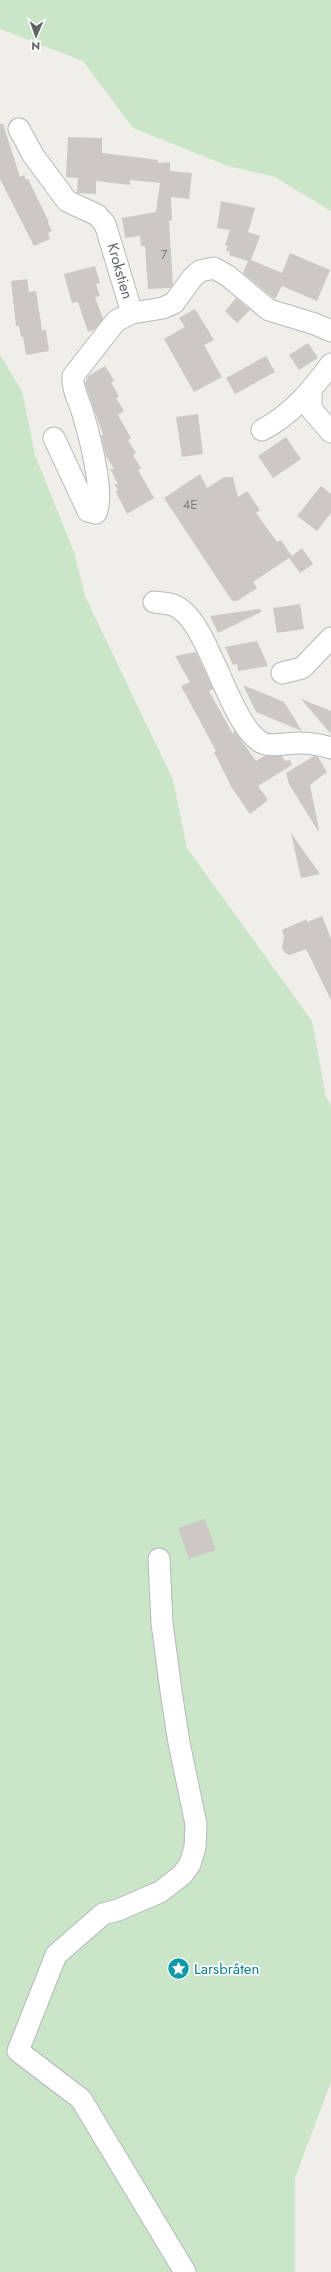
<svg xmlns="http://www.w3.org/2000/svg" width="331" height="2272" viewBox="0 0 331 2272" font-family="Jost,sans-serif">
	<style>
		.green { fill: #cae5c8 }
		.building { fill: #ccc9c5 }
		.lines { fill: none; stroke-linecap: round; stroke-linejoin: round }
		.minor-casing { stroke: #b5b8bc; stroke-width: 23 }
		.minor { stroke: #fff; stroke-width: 21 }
		.labels { text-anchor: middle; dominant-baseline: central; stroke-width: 3.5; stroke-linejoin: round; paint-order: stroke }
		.number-label { font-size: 13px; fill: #7b7d7e }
		.street-label { font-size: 15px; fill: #606467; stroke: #fff }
		.culture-label { font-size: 15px; fill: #0d838f; stroke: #fff; text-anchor: start }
	</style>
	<rect width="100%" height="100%" fill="#f0eee9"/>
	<g class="green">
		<path d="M0,0H331V211L275,177L228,166L133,128L83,61L0,29Z"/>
		<path d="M0,355L22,391L35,455L74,552L85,596L173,780L187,848L312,1021L326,1097L331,1105V2082L295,2178V2272H0Z"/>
	</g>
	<g class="building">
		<path d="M0,124H3L20,177L24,175L26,180L28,179L49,222L48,223L52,231L48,233L50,239L34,246L0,179Z"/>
		<path d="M68,137L102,138V153L158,160V163L170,162V171L192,173L189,199L171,197L172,220L169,221L173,285L170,288L148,289L145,246H141L140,236L125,238L122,218L156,212L160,183L130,180V185L96,181V194L77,193L78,178L66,177Z"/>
		<path d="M221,201L255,208L248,232L260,236L251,260L282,273L290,253L330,270L317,301L282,286L275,299L243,273L248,261L229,255L230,252L226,251L228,246L225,245L230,230L217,228Z"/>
		<path d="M95,266L100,283L96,284L100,296L95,297L103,319L94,330L88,332L78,302L72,303L64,274Z"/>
		<path d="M27,279L29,292L36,291L42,330H46L49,351L26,355L23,336L21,337L19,326H16L11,281Z"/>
		<path d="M236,298L250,310L237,323L225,311Z"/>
		<path d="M195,309L214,340L204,345L222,377L194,392L164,339L185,327L179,318Z"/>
		<path d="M308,343L318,358L299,370L289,355Z"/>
		<path d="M266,356L275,372L235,394L226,378Z"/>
		<path d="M105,366L114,380L111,383L119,396L116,398L124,411L118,415L131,438L128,440L136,453L133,455L141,468L138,470L154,498L127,514L116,492L118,490L114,484H118L110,469H114L106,456L101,436L103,435L85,384L88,376Z"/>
		<path d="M198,414L203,454L182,457L176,417Z"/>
		<path d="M286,437L301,459L273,478L258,456Z"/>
		<path d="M200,474L207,488L224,477H233L238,497L247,491L260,510L256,513L277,542L281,540L292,556L302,548L313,564L300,573L289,558L253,582L257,588L237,601H232L164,498Z"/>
		<path d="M321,486L331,494V513L317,531L297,516Z"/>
		<path d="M300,604L304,629L277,633L273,608Z"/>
		<path d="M260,609L261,612L218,633L210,616Z"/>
		<path d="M257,641L268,666L238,671L237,664L233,665L225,647Z"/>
		<path d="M196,652L213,689L209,691L233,734L234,730L256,761L264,756H282L285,761L290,760L292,765L258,786L268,800L250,814L232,788L214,752L216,751L181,686L190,682L175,656Z"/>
		<path d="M243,685L284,702L302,731L256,712Z"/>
		<path d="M301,699L331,711V734Z"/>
		<path d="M314,756L318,757L327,772L310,785L319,830L318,831L289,784L286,773Z"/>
		<path d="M291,833L320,874L301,878Z"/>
		<path d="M322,916L331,939V1000L306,949L290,955L285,953L282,948L284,937L282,930L307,919V922Z"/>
		<path d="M205,1519L216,1550L189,1559L178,1528Z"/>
	</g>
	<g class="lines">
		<defs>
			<g id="minor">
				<path d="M19,129L33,155L67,201L97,215L105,224L132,313L163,308L174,303L193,277L200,271L214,268L228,276L269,310L315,324L331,331"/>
				<path d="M311,391V409L331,432"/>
				<path d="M262,430C291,415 312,390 331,364"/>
				<path d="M54,438L88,511L96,513C105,494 89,434 83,414C79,400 72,390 73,376L116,321L132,313"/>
				<path d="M154,602C160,603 167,603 173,605C208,617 225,715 259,741C269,749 289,742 301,743C312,743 321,745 331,748"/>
				<path d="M282,673L302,668L331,638"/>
				<path d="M159,1559L162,1623L171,1691L179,1743L196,1824L195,1847L190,1864L182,1875L160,1892L118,1910L103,1914L56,1955L18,2051L81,2099L185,2272"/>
			</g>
		</defs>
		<use href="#minor" class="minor-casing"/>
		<use href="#minor" class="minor"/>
	</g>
	<defs>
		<symbol id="sight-disc" viewBox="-11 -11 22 22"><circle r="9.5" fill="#0f9aa8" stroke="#fff"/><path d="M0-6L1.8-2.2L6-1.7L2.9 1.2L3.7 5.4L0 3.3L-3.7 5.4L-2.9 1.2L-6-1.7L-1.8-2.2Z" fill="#fff"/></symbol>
	</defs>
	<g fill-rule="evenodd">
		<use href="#sight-disc" x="166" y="1956" width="25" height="25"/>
	</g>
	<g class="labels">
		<g class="number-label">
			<text x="164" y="254">7</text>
			<text x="190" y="504">4E</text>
		</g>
		<g class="street-label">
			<text transform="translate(120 271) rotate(74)">Krokstien</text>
		</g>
		<g class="culture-label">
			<text x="194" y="1969">Larsbråten</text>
		</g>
	</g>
	<g transform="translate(36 36) rotate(182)" stroke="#ffffff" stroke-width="3" paint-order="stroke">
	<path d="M0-3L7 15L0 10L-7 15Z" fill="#606467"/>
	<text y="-6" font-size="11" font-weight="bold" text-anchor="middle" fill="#606467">N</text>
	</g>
</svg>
